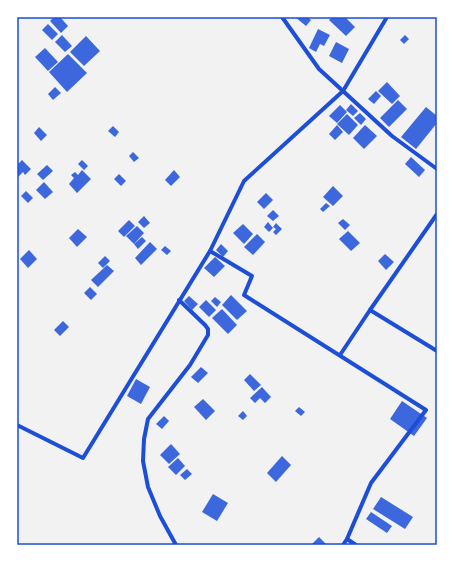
<svg xmlns="http://www.w3.org/2000/svg" width="454" height="562" viewBox="0 0 454 562" font-family="Mulish,sans-serif">
	<style>
		.building { fill: #3d67dc }
		.lines { fill: none; stroke-linecap: round; stroke-linejoin: round }
		.minor { stroke: #1d4ed8; stroke-width: 4 }
		.neatline { fill: none; stroke: #1d4ed8; stroke-width: 1.5 }
	</style>
	<rect width="100%" height="100%" fill="#f2f2f2"/>
	<g class="building">
		<path d="M54,17H60L68,26L61,33L50,21Z"/>
		<path d="M295,17H307L311,20L306,26Z"/>
		<path d="M332,17H345L355,27L346,36L329,20Z"/>
		<path d="M48,24L58,34L52,40L42,30Z"/>
		<path d="M318,29L330,35L324,46L320,44L316,52L309,48Z"/>
		<path d="M62,35L72,46L65,52L55,42Z"/>
		<path d="M405,35L409,39L404,44L400,40Z"/>
		<path d="M86,36L100,51L84,66L70,52Z"/>
		<path d="M336,42L349,49L342,63L329,56Z"/>
		<path d="M45,48L58,62L48,71L35,57Z"/>
		<path d="M68,54L87,73L67,92L49,72Z"/>
		<path d="M387,82L400,96L392,104L378,91Z"/>
		<path d="M55,87L61,93L53,100L48,94Z"/>
		<path d="M376,91L381,96L374,104L368,99Z"/>
		<path d="M398,100L407,109L389,127L380,118Z"/>
		<path d="M351,104L358,111L353,116L346,110Z"/>
		<path d="M340,105L347,112L337,123L329,116Z"/>
		<path d="M426,107L437,116V123L416,149L401,137Z"/>
		<path d="M360,113L366,119L361,125L354,118Z"/>
		<path d="M347,114L358,125L349,135L337,124Z"/>
		<path d="M337,125L343,132L335,140L329,134Z"/>
		<path d="M365,125L377,136L364,149L353,138Z"/>
		<path d="M113,126L119,132L115,137L108,131Z"/>
		<path d="M39,127L47,135L41,141L34,133Z"/>
		<path d="M133,152L139,158L134,162L129,156Z"/>
		<path d="M411,157L425,170L419,177L405,164Z"/>
		<path d="M22,160L31,169L25,175L23,172L17,178V165Z"/>
		<path d="M82,160L88,166L84,170L78,164Z"/>
		<path d="M47,165L53,171L43,180L37,174Z"/>
		<path d="M82,170L91,179L77,193L69,184L74,178L71,175L75,172L78,175Z"/>
		<path d="M174,170L180,177L171,186L165,180Z"/>
		<path d="M119,174L126,181L121,186L114,179Z"/>
		<path d="M44,182L53,192L45,199L36,190Z"/>
		<path d="M333,186L343,196L333,206L323,197Z"/>
		<path d="M26,191L33,198L28,203L21,196Z"/>
		<path d="M266,193L273,200L264,209L257,202Z"/>
		<path d="M326,203L330,206L323,212L320,209Z"/>
		<path d="M273,210L279,216L273,221L267,216Z"/>
		<path d="M144,216L150,223L144,228L138,222Z"/>
		<path d="M343,219L350,225L345,230L338,223Z"/>
		<path d="M129,220L135,226L124,237L118,231Z"/>
		<path d="M268,222L273,228L269,232L264,227Z"/>
		<path d="M276,223L282,229L276,235L273,232L276,229L273,227Z"/>
		<path d="M243,224L253,234L244,244L233,233Z"/>
		<path d="M137,226L144,233L134,244L126,236Z"/>
		<path d="M78,229L87,237L77,247L69,238Z"/>
		<path d="M348,231L360,243L351,251L339,239Z"/>
		<path d="M257,234L265,242L253,255L244,247Z"/>
		<path d="M142,237L146,241L138,249L134,244Z"/>
		<path d="M150,242L157,249L141,265L135,258Z"/>
		<path d="M221,244L228,251L223,257L216,250Z"/>
		<path d="M165,246L171,251L167,255L161,250Z"/>
		<path d="M29,250L37,259L28,268L20,259Z"/>
		<path d="M385,254L394,262L386,270L378,261Z"/>
		<path d="M105,256L110,261L103,268L98,263Z"/>
		<path d="M215,257L225,266L214,277L204,268Z"/>
		<path d="M107,265L114,271L98,287L91,280Z"/>
		<path d="M90,287L97,294L91,300L84,293Z"/>
		<path d="M231,295L247,311L237,320L222,305Z"/>
		<path d="M189,296L198,304L192,310L184,301Z"/>
		<path d="M215,297L221,302L217,307L211,301Z"/>
		<path d="M206,300L216,310L209,317L199,307Z"/>
		<path d="M222,309L237,325L228,334L212,318Z"/>
		<path d="M63,321L69,327L60,336L54,330Z"/>
		<path d="M201,367L208,373L198,383L191,377Z"/>
		<path d="M250,374L261,385L254,391L244,380Z"/>
		<path d="M136,379L150,387L141,404L127,396Z"/>
		<path d="M262,387L271,397L265,403L260,398L255,403L250,398Z"/>
		<path d="M203,399L215,411L206,420L194,407Z"/>
		<path d="M402,401L427,418L414,436L390,419Z"/>
		<path d="M299,407L305,412L301,416L295,411Z"/>
		<path d="M243,411L247,416L243,420L238,416Z"/>
		<path d="M164,416L169,421L162,429L156,424Z"/>
		<path d="M171,444L180,454L169,464L160,455Z"/>
		<path d="M282,456L291,465L276,482L267,473Z"/>
		<path d="M178,458L185,466L176,475L168,467Z"/>
		<path d="M187,469L192,474L185,480L180,475Z"/>
		<path d="M213,494L228,503L217,521L202,512Z"/>
		<path d="M381,497L413,517L405,529L373,509Z"/>
		<path d="M371,512L392,526L387,533L366,519Z"/>
		<path d="M319,537L327,545H311Z"/>
	</g>
	<g class="lines">
		<g class="minor">
			<path d="M282,17L319,69L392,136L437,169"/>
			<path d="M370,310L437,214"/>
			<path d="M340,355L370,310L437,351"/>
			<path d="M17,425L83,458L210,251"/>
			<path d="M347,539L356,545"/>
			<path d="M176,545L160,516L148,487L143,461L144,439L148,419L190,365L208,335V329L205,325L179,300"/>
			<path d="M343,545L347,539L371,483L426,410L244,295L252,276L210,251L244,181L343,91L387,17"/>
		</g>
	</g>
	<rect width="454" height="562" fill="none" stroke="#ffffff" stroke-width="36"/>
	<rect x="18" y="18" width="418" height="526" class="neatline"/>
</svg>
